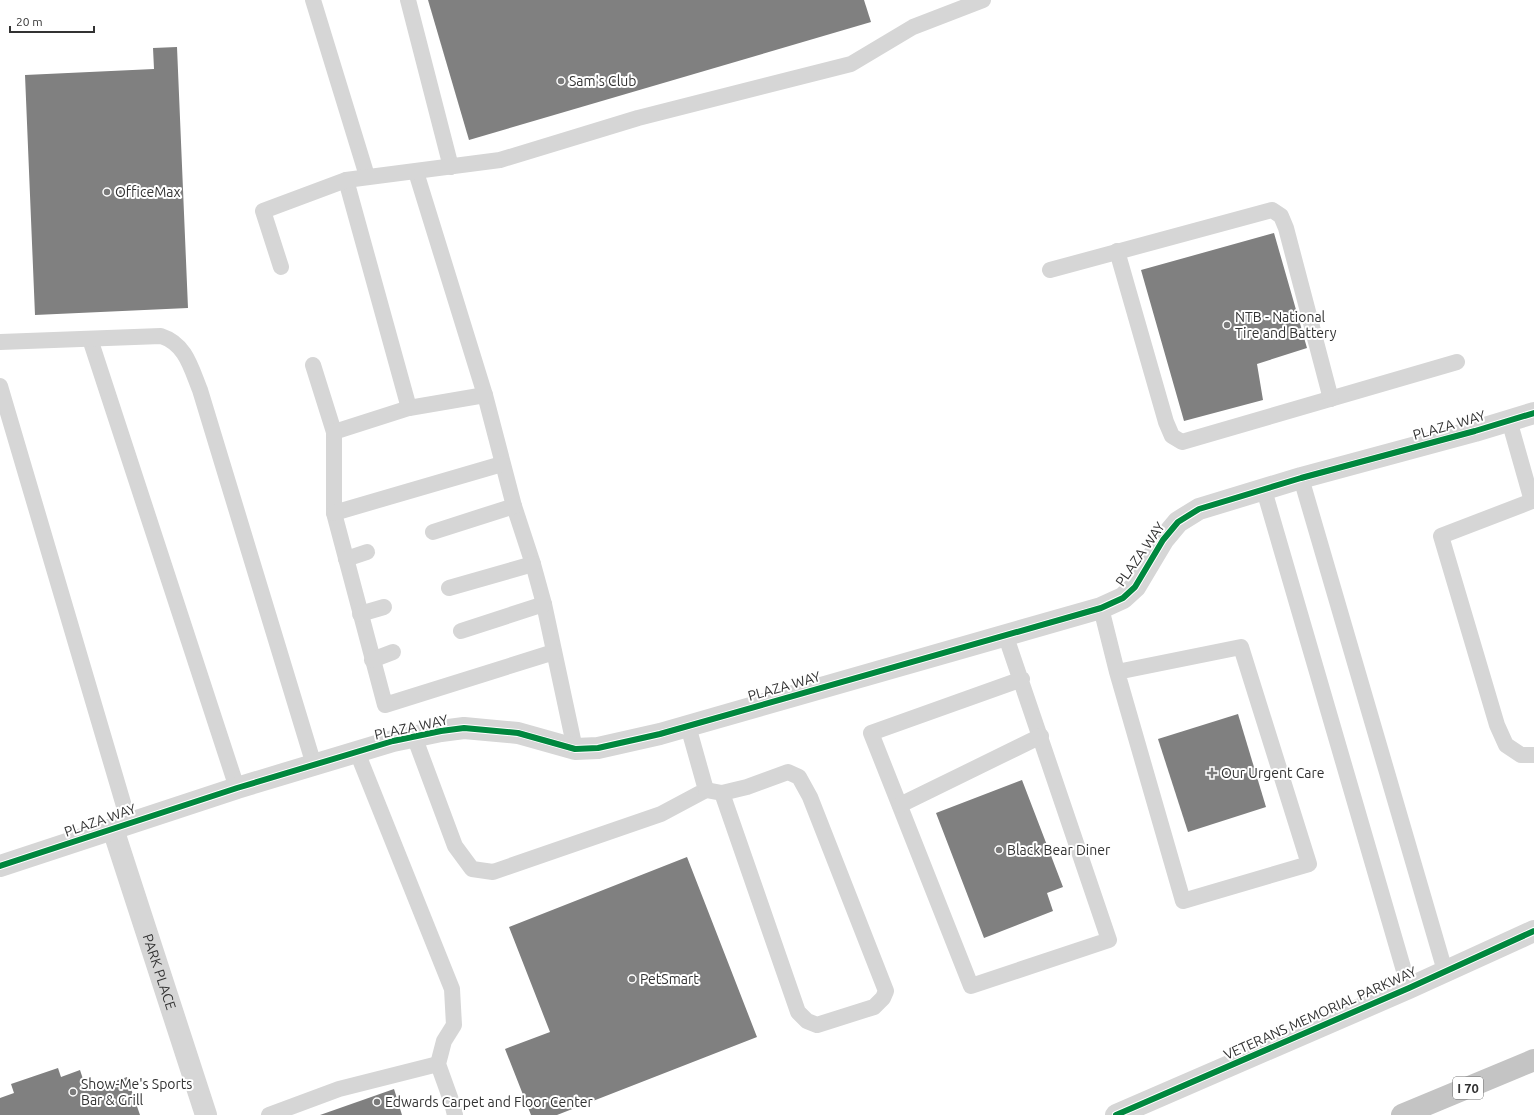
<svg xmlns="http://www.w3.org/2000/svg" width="1534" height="1115" viewBox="0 0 1534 1115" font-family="Ubuntu,sans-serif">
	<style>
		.building { fill: #808080 }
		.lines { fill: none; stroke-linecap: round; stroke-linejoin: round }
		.service { stroke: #d6d6d6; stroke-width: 16 }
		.minor { stroke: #d6d6d6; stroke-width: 22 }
		.tertiary { stroke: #d6d6d6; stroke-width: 22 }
		.motorway { stroke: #c4c4c4; stroke-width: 22 }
		.cycleway-casing { stroke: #fff; stroke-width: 8 }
		.cycleway { stroke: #00873e; stroke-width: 6 }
		.poi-dot { fill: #7a7a7a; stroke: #fff; stroke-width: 1.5 }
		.labels { text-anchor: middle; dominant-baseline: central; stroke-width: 4; stroke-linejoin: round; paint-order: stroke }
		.shield { fill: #fff; stroke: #707070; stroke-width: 1 }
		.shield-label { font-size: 13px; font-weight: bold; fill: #323232 }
		.poi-label { font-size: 14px; fill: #323232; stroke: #fff; text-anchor: start }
		.street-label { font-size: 14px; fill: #323232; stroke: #fff }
	</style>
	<rect width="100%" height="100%" fill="#fff"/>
	<g class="building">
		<path d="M428,0H864L871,22L469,140Z"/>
		<path d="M177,47L188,308L35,315L25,75L154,69L153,48Z"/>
		<path d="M1274,233L1307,348L1257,364L1263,400L1184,421L1141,270Z"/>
		<path d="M1238,714L1266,807L1188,832L1158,739Z"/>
		<path d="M1022,780L1063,887L1047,893L1053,911L984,938L936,813Z"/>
		<path d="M687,857L757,1037L557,1115H531L505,1049L550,1032L509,927Z"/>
		<path d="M58,1068L61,1077L80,1070L87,1091L127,1077L140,1115H0V1098L14,1093L11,1084Z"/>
		<path d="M394,1089L402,1115H320Z"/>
	</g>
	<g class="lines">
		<g class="service">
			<path d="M313,0L367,176"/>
			<path d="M408,0L451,167"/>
			<path d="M416,172L485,395L514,506L533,564L544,604L575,749"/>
			<path d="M346,180L409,408"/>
			<path d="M1117,251L1166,422L1172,436L1182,442L1457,362"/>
			<path d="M281,267L263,211L346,180L500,160L638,118L851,64L913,27L983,0"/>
			<path d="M1050,270L1272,210L1281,216L1286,228L1331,399"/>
			<path d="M90,339L237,788"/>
			<path d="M0,342L161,336C186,344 191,368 200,390L314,765"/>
			<path d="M313,365L334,432V513L385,705L554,652"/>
			<path d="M0,386L129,823"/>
			<path d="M1509,420L1532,501H1534"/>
			<path d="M334,432L409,408L485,395"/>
			<path d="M1301,478L1445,971"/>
			<path d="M1264,490L1409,988"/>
			<path d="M1532,501L1441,536L1497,725L1506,745L1521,755H1534"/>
			<path d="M334,513L502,464"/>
			<path d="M433,532L514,506"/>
			<path d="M346,559L367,552"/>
			<path d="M449,588L533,564"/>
			<path d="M1101,608L1117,672L1183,901L1309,864L1241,647L1117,672"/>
			<path d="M360,614L384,607"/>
			<path d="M461,631L544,604"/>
			<path d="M1005,634L1109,940L971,986L871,733L1022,679"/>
			<path d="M372,660L393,652"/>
			<path d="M414,736L455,846L472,869L493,872L661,814L706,790L688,726"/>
			<path d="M357,752L452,989L454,1025L444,1041L438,1064L452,1103L455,1115"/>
			<path d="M706,790L722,793L747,787L788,772L799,777L810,797L886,991L883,998L874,1007L817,1025L807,1021L798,1012L722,793"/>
			<path d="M900,805L1041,736"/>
			<path d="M269,1115L339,1089L438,1064"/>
		</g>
		<g class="minor">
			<path id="s1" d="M113,829L206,1115"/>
			<path d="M0,866L237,788L393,741L441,731L464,728L518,733L575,749L598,748L660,734L1101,608L1123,598L1135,587L1163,540L1178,522L1199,509L1301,478L1475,431L1534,413"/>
		</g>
		<path class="tertiary" d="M1116,1115L1409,988L1534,931"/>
		<path class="motorway" d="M1402,1115L1534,1060"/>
		<defs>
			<g id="cycleway">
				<path d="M0,866L237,788L393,741L441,731L464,728L518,733L575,749L598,748L660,734L1101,608L1123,598L1135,587L1163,540L1178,522L1199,509L1301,478L1475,431L1534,413"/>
				<path d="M1116,1115L1409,988L1534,931"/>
			</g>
		</defs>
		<use href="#cycleway" class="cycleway-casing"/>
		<use href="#cycleway" class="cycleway"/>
	</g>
	<g class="poi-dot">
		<circle cx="561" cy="81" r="4"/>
		<circle cx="107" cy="192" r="4"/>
		<circle cx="1227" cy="325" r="4"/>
		<path d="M1210 767h4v4h4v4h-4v4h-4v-4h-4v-4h4z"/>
		<circle cx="999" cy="850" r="4"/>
		<circle cx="632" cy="979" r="4"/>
		<circle cx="73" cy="1092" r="4"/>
		<circle cx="377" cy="1102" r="4"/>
	</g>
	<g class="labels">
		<rect class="shield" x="1453" y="1077" width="30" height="22" rx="3"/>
		<g class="shield-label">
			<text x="1468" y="1088">I 70</text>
		</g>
		<g class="poi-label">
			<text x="569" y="81">Sam's Club</text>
			<text x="115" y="192">OfficeMax</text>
			<text x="1235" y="317">NTB - National<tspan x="1235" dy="16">Tire and Battery</tspan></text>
			<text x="1221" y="773">Our Urgent Care</text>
			<text x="1007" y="850">Black Bear Diner</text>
			<text x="640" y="979">PetSmart</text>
			<text x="81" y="1084">Show-Me's Sports<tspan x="81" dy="16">Bar &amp; Grill</tspan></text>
			<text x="385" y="1102">Edwards Carpet and Floor Center</text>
		</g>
		<g class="street-label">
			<text transform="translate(1449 425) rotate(-16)">PLAZA WAY</text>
			<text transform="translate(1140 554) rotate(-55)">PLAZA WAY</text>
			<text transform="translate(784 686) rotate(-16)">PLAZA WAY</text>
			<text transform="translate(411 727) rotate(-12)">PLAZA WAY</text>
			<text transform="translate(100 820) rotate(-19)">PLAZA WAY</text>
			<text stroke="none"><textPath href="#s1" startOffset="150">PARK PLACE</textPath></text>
			<text transform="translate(1320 1013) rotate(-24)">VETERANS MEMORIAL PARKWAY</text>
		</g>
	</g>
	<path d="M10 26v6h84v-6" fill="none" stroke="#323232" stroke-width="2"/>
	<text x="16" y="26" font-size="12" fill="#323232" stroke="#ffffff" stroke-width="3" paint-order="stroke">20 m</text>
</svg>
